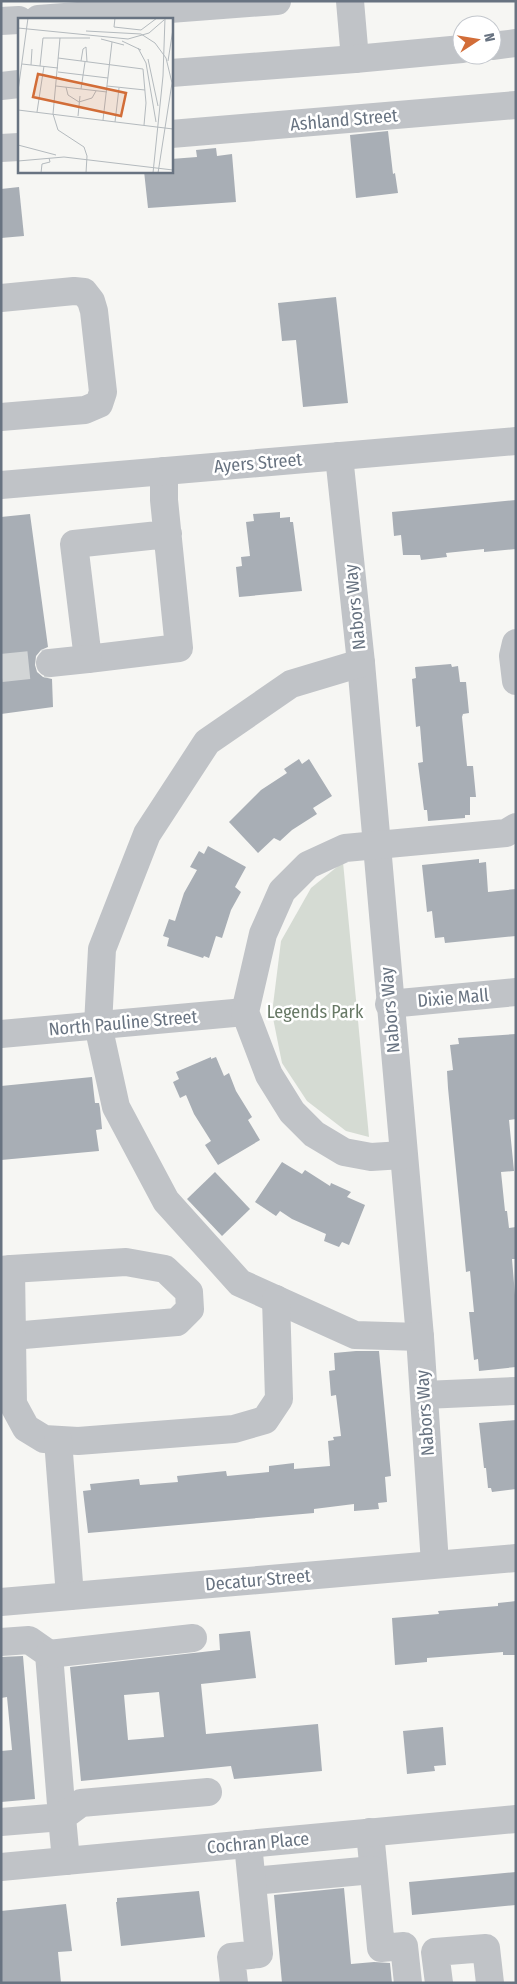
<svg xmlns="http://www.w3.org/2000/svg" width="517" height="1984" viewBox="0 0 517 1984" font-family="'Fira Sans Condensed',sans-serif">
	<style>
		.green { fill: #d5dbd3 }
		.building { fill: #a8aeb5; fill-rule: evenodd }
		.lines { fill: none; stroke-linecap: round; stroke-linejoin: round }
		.minor-tunnel { stroke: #d2d5d6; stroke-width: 28; stroke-dasharray: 28 14; stroke-linecap: butt }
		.minor { stroke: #c0c3c7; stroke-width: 28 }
		.labels { text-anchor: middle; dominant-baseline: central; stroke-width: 5; stroke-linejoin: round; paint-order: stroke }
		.street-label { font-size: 18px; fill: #687381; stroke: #fff }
		.park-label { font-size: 18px; fill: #687966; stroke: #fff }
		.inset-road { fill: none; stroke: #b4babe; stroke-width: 1 }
		.view { fill: #d26d38; fill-opacity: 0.15; stroke: #d26d38; stroke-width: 2.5 }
		.inset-edge { fill: none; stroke: #687381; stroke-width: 2.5 }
	</style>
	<rect width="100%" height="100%" fill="#f6f6f3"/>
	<path class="green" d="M343,862L369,1137L346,1131L307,1101L282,1063L272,1013L281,941L311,888Z"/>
	<g class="building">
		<path d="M388,131L393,174L395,173L398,193L356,198L350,135Z"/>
		<path d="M216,148L217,156L232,154L236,202L148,208L144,171H171V159L197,157L196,150Z"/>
		<path d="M19,187L24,236L1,238V189Z"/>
		<path d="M336,297L348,403L303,407L296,340L282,341L278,303Z"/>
		<path d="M516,500V549L484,552V549L446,553L447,557L421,560L420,555H403L401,535L394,536L392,512Z"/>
		<path d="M280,512V518L290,517V522H293L302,591L239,597L236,567L242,566L241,557L250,556L246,522L254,521L253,514Z"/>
		<path d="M30,514L48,647L41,650L36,656L35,665L37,672L43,677L52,679L53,707L1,714V517Z"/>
		<path d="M451,664L452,667L458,666L460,682H466L469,713L463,714L462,717L467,766H473L476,797H470V815H465V818L428,821L427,810H424L418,763L423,762L420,726L416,727L412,679L416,678L415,667Z"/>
		<path d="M299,759L302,764L309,759L332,796L313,808L317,814L292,830L280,841L274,838L258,853L229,822L261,790L287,773L284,769Z"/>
		<path d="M208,846L246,867L235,887L241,892L231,910L222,938L216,936L209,958L204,956L203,958L167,946L169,938L163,936L169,919L175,921L184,893L197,870L190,867L199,851L204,854Z"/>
		<path d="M479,859V863L486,862L488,892L516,889V936L445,943L444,937L435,938L432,911L427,912L422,865Z"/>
		<path d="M516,1034V1119L509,1120L514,1171L501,1172L505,1211H507L509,1228L516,1227V1259H512L516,1307V1367L479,1371L478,1359L474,1360L469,1312H474L470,1271L466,1272L448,1088L447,1071L453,1070L450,1045L459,1044L458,1038Z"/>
		<path d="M211,1057V1059L216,1057L224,1076L229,1073L236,1091L252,1117L248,1120L260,1140L218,1165L205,1145L211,1141L194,1114L186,1095L180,1098L173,1082L179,1079L176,1072Z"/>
		<path d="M92,1077L95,1103H99L100,1108L102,1129L96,1130L99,1151L1,1160V1086Z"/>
		<path d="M282,1162L302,1174L305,1170L330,1186L331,1183L351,1192L347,1197L365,1205L349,1245L342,1242L339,1247L324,1241L326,1234L292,1219L280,1211L276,1216L255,1202Z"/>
		<path d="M215,1172L250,1209L222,1236L187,1199Z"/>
		<path d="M356,1351H379L391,1476L385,1477L387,1502L378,1503L379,1509L354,1511V1504L314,1509V1513L88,1533L83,1491L91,1490L90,1484L139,1479L140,1485L178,1482L177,1476L226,1471L227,1476L269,1472V1466L294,1463V1469L330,1466L328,1441L334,1440L333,1437L341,1436L336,1395L331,1396L329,1371L335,1370L334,1353Z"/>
		<path d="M516,1420V1489L492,1492L491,1488H488L486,1468H484L479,1423Z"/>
		<path d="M516,1601V1655H503V1652L427,1658V1662L395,1665L392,1618L439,1614L438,1611L498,1606V1603Z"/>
		<path d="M250,1631L256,1678L201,1684L206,1734L318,1724L322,1771L234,1779L231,1766L81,1781L70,1667L220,1650L219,1634ZM159,1692L164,1737L128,1740L124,1695Z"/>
		<path d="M23,1656L35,1799L1,1802V1751L12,1750L7,1697L1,1698V1657Z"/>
		<path d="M443,1727L446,1765L434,1766L435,1771L407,1774L403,1731Z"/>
		<path d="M516,1872V1905L412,1915L409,1882Z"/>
		<path d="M344,1888L351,1964L374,1962L390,1963L392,1983H282L274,1895Z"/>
		<path d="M199,1891L205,1937L121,1946L116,1902H117V1898Z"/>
		<path d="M66,1904L72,1951L58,1952L61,1983H1V1911Z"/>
	</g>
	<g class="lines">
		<path class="minor-tunnel" d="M1,668L50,663"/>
		<g class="minor">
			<path d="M350,1L355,59"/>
			<path d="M38,19L277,1"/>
			<path d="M1,21L19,20"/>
			<path d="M492,46L516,43"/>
			<path d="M171,73L355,59L462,49"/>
			<path d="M1,86L19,84"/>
			<path d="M171,134L516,105"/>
			<path d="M1,148L19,147"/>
			<path d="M1,298L74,291L84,292L91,301L94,311L103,392L99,404L85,410L1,417"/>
			<path d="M339,456L361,663L420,1337L435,1564"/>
			<path d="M164,471V500L179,648L88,659L74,544L168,534"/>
			<path d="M1,485L516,441"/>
			<path d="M516,643L513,656L516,681"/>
			<path d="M50,663L88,659"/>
			<path d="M361,663L291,684L207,742L147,834L102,949L98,1025L116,1107L166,1201L240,1283L355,1335L420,1337"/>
			<path d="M389,1004L516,992"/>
			<path d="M1,1034L245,1012"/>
			<path d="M403,1155L371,1157L344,1152L314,1134L292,1112L269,1075L245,1012L263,934L282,891L308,865L345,848L506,833L516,827"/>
			<path d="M11,1269L126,1262L165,1269L189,1292L190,1309L177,1322L12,1336"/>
			<path d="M1,1270L11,1269L13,1404L26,1428L44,1439L78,1441L234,1429L265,1420L279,1399L276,1299"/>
			<path d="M424,1395L516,1391"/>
			<path d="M58,1440L70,1596"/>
			<path d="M1,1602L516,1558"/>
			<path d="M1,1642L29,1640L49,1654L62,1817L1,1822"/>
			<path d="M49,1654L193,1638"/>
			<path d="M370,1832L381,1948L404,1946L408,1983"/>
			<path d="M66,1861L62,1817L81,1803L208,1792"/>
			<path d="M1,1867L516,1819"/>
			<path d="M252,1881L373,1870"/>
			<path d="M234,1983L231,1957L259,1954L248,1844"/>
			<path d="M439,1983L435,1952L486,1948L490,1983"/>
		</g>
	</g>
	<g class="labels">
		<g class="street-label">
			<text transform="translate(344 120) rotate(-5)">Ashland Street</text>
			<text transform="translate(258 463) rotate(-5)">Ayers Street</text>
			<text transform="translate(355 607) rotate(-96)">Nabors Way</text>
			<text transform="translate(453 998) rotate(-5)">Dixie Mall</text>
			<text transform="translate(390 1010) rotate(-95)">Nabors Way</text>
			<text transform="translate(123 1023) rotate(-5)">North Pauline Street</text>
			<text transform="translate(425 1413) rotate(-94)">Nabors Way</text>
			<text transform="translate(258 1580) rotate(-5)">Decatur Street</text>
			<text transform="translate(258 1843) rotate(-5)">Cochran Place</text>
		</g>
		<g class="park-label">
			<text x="315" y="1012">Legends Park</text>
		</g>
	</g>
	<g transform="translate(18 18)">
		<rect width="155" height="155" fill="#f6f6f3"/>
		<path class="inset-road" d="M97,0L96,9L123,12L139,0M0,10L110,21L131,15L146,2M68,13L123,16L137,25L148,40L154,65L140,155M83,21L106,27M104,23L123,32M68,29L69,44M120,30L128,45L138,104M40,40L125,51L128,85L126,107M130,41L140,88M63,43L65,31L68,29M150,43L155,11M4,46L40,50M13,47L14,31M22,48L25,20H72M40,54L90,60M38,68L89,74M89,68L127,72M48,69L50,77L61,84M63,71L67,44M0,73L10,0M61,84L74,80L78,73M0,92L155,111M19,94L26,48M35,96L42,20M35,96L40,112L66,129L69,138L68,155M60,98L62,78M85,102L94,24M97,104L101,70M0,127L38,137M0,143L46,139L155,152M23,155L24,146L32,144L31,140M135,155L145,58L147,0"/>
		<path class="view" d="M20,56L108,75L103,98L15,79Z"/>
		<rect width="155" height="155" class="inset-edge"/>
	</g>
	<rect width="517" height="1984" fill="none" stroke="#687381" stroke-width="5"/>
	<g transform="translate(477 40) rotate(78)"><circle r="24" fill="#ffffff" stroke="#c3c7cd"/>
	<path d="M0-4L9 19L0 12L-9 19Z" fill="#d26d38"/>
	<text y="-8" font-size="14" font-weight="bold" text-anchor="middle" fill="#687381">N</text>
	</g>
</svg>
